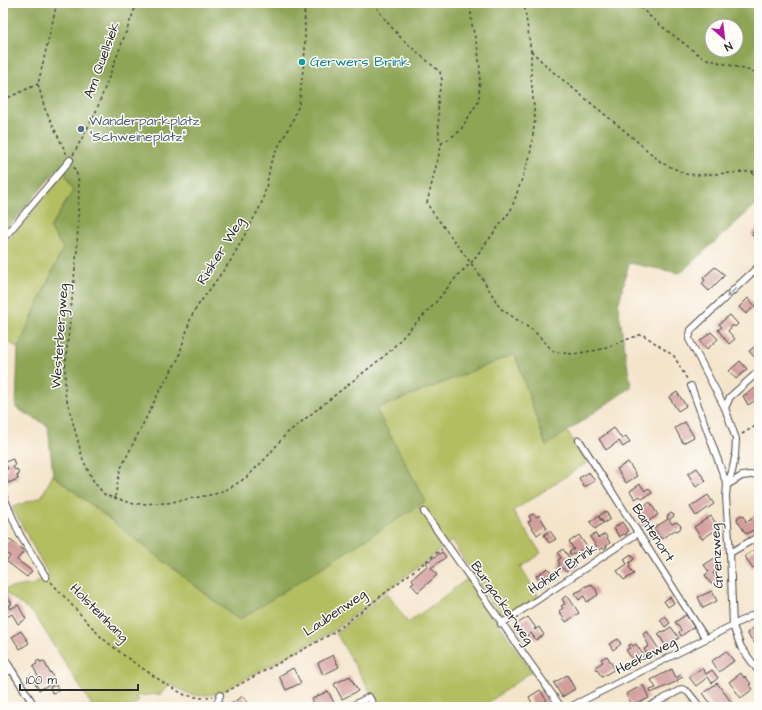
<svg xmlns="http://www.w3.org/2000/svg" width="762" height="710" viewBox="0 0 762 710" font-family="'Architects Daughter',sans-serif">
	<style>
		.green { fill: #b3be60; stroke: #6f7446 }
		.forest { fill: #8ea556; stroke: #5c6840; fill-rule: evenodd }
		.building { fill: #d29d9b }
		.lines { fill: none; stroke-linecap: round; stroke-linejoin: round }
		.street-casing { stroke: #494743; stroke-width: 8 }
		.path { stroke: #494743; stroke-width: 1.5; stroke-dasharray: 3 3; stroke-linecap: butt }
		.street { stroke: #fff; stroke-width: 6 }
		.oneway { stroke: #a0a0a0 }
		.culture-dot { fill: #0f9aa8; stroke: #fdfcf7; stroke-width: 1.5 }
		.service-dot { fill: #5c6f8a; stroke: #fdfcf7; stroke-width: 1.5 }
		.labels { text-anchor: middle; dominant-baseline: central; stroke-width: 3; stroke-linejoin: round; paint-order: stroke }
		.street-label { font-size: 14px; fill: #2b2b2b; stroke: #fdfcf7 }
		.culture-label { font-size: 14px; fill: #0d838f; stroke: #fdfcf7; text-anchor: start }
		.service-label { font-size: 14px; fill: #4e5e75; stroke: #fdfcf7; text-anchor: start }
	</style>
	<rect width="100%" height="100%" fill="#fdfcf7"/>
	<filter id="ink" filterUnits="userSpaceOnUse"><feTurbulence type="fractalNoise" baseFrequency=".025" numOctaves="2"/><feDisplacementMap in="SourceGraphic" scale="8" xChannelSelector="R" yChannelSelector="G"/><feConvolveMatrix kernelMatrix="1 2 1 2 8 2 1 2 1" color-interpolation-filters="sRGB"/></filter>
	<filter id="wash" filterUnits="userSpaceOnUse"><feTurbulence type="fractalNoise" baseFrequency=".012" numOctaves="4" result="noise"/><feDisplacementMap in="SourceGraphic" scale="16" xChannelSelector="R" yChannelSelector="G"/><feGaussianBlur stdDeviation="0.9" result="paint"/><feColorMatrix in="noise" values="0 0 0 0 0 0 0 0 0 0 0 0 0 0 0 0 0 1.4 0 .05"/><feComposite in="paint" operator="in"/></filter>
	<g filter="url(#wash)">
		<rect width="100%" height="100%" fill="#f4e4ca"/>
		<g class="green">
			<path d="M65,172L73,191L50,228L63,248L18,348L3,338V246Z"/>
			<path d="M515,354L546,446L567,431L588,462L513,511L541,553L521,567L539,597L503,621L452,541L332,632L219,693C196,698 190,696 169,684L161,694L135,696L139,700L133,707H93L34,614L3,591V589L34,584L49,576L12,507L41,497L53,475L239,620L376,409Z"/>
			<path d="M467,579L532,671L482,707H379L336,633L387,593L408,623Z"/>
		</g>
		<path class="forest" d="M3,3H759V202L680,273L629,263L618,306L631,387L546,446L515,354L376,409L426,501L239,620L53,475L48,426L16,408L18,348L63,248L50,228L73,191L65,172L59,167L3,234ZM712,26H736V50H712Z"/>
		<g id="blocks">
			<g class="building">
				<path d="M759,226V242L751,234Z"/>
				<path d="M715,267L725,275L709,291L702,284L705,280L703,278Z"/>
				<path d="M748,298L755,306L746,314L739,307Z"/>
				<path d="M730,315L738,324L735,327L733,325L728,331L735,339L729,344L718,330L722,327L719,324Z"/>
				<path d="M711,332L718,339L707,349L700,341Z"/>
				<path d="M759,343V357L756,359L749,351Z"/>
				<path d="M740,361L747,369L736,379L729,371Z"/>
				<path d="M759,386V398L748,405L743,396Z"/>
				<path d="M677,392L686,406L678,411L669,397Z"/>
				<path d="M685,422L694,437L683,443L675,428Z"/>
				<path d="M614,428L622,439L626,436L630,442L623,447L619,441L606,450L599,439Z"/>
				<path d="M13,459L15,466L13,467L15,470L17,469L19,475H17L18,479L8,483L3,470L8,469L5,462Z"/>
				<path d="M628,462L637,476L626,483L617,469Z"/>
				<path d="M697,468L706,481L696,487L688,474Z"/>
				<path d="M589,472L595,481L584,487L579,478Z"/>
				<path d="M640,484L645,491L648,488L652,493L642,499L640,496L635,499L630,491Z"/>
				<path d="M708,495L714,504L696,516L690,507Z"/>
				<path d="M650,502L658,515L647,522L649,525L644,528L640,522L645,519L639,510Z"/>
				<path d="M606,511L610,519L604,523L599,516Z"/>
				<path d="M671,513L674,515L673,517L669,520L672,524L677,522L681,526L680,529L677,531L675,530L661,539L654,528L668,519L667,516Z"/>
				<path d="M533,514L537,517L539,515L547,528L537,535L528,522L531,521L529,516Z"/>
				<path d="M757,514L758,516H759V522L755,525L757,528L746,534L737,520L738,517L741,515L744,516L746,522L751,520V518Z"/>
				<path d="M598,516L603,523L595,529L590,522Z"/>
				<path d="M711,516L719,528L702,539L694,527Z"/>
				<path d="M622,522L628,531L626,532L627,534L625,535L624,534L619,537L614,528Z"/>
				<path d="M550,531L556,539L549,543L544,535Z"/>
				<path d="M595,533L598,538L605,534L610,543L606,546L607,547L604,549L603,548L599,550L590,537Z"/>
				<path d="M579,535L589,550L583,554L581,550L571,555L569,552L574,549L569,542Z"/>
				<path d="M9,539L24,551L17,560L32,571L27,577L6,561L10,556L7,554L3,558V547Z"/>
				<path d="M759,547V555L758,556L759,564L752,568L745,556Z"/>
				<path d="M563,549L575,566L566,572L563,568L561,569L558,566L560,564L558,560L561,558L558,553Z"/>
				<path d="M442,552L446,557L431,568L437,575L418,592L411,584L414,582L412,579L428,565L426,563Z"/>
				<path d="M631,554L634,559L629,563L630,565L629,567L634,574L624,580L617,571L627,564L624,559Z"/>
				<path d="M715,558L721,567L713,573L717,580L711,584L705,575L709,572L704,565Z"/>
				<path d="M548,568L555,578L542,586L536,576Z"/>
				<path d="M591,584L594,588L596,589L598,595L587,602L584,596L579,600L574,593L582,590L585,586H587Z"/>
				<path d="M712,591L717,601L703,608L698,597Z"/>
				<path d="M567,595L579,613L566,622L559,611L563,608L561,606L565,604L562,599Z"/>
				<path d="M7,596L12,604L8,606L10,609L18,605L26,619L18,624L12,614L3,619V598Z"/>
				<path d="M670,597L674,603L668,607L664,601Z"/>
				<path d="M686,615L694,627L681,636L679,632L681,630L675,622Z"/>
				<path d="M665,616L670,623L665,627L660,620Z"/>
				<path d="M528,617L536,628L534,629L535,630L539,627L544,635L536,640L531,633L524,638L516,627L518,626L517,624Z"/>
				<path d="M671,627L679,638L666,646L658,634L662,631L663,632Z"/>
				<path d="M753,628L759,636V639L754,643L747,633Z"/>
				<path d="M21,631L29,643L20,649L12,637Z"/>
				<path d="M647,631L660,651L649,658L644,649L649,646L643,634Z"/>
				<path d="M618,639L621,644L613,650L609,644Z"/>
				<path d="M631,644L633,646L636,644L644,656L634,662L626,650L630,648L628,646Z"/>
				<path d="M726,651L734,661L719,672L712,661Z"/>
				<path d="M333,655L339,667L323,675L318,663Z"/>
				<path d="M607,656L615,669L602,677L595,667L603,662L601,659Z"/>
				<path d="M39,660L40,662L44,661L50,673L51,672L55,682L39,690L34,681L39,679L33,666L37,664L36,662Z"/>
				<path d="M293,668L301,683L286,690L279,676Z"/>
				<path d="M702,668L706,674L712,670L718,678L712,683L708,677L696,686L689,677Z"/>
				<path d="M672,669L676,678L681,675L683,677L677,680L678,681L651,693L650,690L656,688L651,680Z"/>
				<path d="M741,673L744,678L745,676L751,684L749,685L753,689L741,698L729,682Z"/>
				<path d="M567,675L575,689L562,697L554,683Z"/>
				<path d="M350,676L358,691L342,699L334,684Z"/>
				<path d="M717,683L732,703L726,707H713L703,693Z"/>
				<path d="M56,685L59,691L52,693L50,687Z"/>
				<path d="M643,685L649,698L633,706L626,694Z"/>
				<path d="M540,690L547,701L538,707H534L529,697Z"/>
				<path d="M328,691L334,703L326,707H316L312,699Z"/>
				<path d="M243,696L250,707H226Z"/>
			</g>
		</g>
	</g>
	<g filter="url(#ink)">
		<use href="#blocks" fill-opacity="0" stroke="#494743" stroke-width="1"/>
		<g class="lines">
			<defs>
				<g id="street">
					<path d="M3,239L70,160"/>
					<path d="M759,266L691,330L689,339L725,408L736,439L735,457L732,472L727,485L726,497L730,553L733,626L741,647L759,672"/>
					<path d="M691,386L727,485L742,476L759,474"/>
					<path d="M725,408L730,397L759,371"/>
					<path d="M579,440L706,639"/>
					<path d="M3,495L20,535L46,577"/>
					<path d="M424,512L561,707"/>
					<path d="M730,553L759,536"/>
					<path d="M501,624L638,533"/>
					<path d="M3,656L35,707"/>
					<path d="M3,674L11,670"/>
					<path d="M216,707L220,695"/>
					<path d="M350,707L369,697L375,707"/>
					<path d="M570,707L759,612"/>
					<path d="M648,707L682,689L688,692L700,707"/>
				</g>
			</defs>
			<use href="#street" class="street-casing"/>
			<g class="path">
				<path d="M57,3L38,84L45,109L67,155"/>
				<path d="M373,3L387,22L402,39L440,72L442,80L438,98L439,139L442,142L447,140L460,131L479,100L480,70L478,50L472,25L470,3"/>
				<path d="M636,3L656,22L703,58L759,73"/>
				<path d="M531,51L553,72L625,131L662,163L686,174L699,175L759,171"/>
				<path d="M3,100L38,84"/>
				<path d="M442,142L427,203L431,210L482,278L500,308L535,332L554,352L573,354L598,350L642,334L674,356L688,381"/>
				<path d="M73,155L95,114L137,3"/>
				<path d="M74,167L78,177L79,187L77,250L65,369V393L83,460L94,482L105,495L134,504L167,503L215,494L230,488L247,477L267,457L286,434L388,353L412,327L431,308L458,275L471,263L511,210L530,156L535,119L531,76V51L524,3"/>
				<path d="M752,172L759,182"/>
				<path d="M742,434L759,424"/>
				<path d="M115,497L120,470L159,392L178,359L191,317L199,304L231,260L261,205L266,188L271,162L276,151L291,124L299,105L305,51V29L304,3"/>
				<path d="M51,582L102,638L126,657L167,685L185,695L201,698L213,696"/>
				<path d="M226,692L333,633L442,549"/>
			</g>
			<use href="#street" class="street"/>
		</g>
		<defs><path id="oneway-shaft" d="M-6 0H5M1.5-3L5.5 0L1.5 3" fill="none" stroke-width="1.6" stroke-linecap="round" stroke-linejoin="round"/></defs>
		<use class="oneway" href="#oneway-shaft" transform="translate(731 293) rotate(137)"/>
	</g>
	<circle class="culture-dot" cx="302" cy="62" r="4"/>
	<circle class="service-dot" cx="81" cy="129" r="4"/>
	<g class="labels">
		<g class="street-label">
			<text transform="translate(102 60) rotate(-70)">Am Quellsiek</text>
			<text transform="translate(221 251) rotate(-58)">Risker Weg</text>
			<text transform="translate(60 336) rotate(-86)">Westerbergweg</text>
			<text transform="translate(653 533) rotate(57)">Bantenort</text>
			<text transform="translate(717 556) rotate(-93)">Grenzweg</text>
			<text transform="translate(563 569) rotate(-34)">Hoher Brink</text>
			<text transform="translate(502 603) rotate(55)">Burgackerweg</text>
			<text transform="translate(99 613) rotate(45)">Holsteinhang</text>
			<text transform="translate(335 613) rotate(-34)">Laubenweg</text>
			<text transform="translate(646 656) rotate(-27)">Heekeweg</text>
		</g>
		<g class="culture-label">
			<text x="310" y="62">Gerwers Brink</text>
		</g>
		<g class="service-label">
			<text x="89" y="121">Wanderparkplatz<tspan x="89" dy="16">"Schweineplatz"</tspan></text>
		</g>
	</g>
	<rect width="762" height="710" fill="none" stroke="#fdfcf7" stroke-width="16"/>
	<g transform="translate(724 38) rotate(152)"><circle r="19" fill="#fdfcf7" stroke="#a9a8a5"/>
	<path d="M0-3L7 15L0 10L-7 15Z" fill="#b5179e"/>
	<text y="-6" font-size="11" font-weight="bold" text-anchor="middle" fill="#2b2b2b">N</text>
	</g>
	<path d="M20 684v6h118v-6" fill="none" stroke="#2b2b2b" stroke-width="2"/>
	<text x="26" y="684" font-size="12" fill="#2b2b2b" stroke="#fdfcf7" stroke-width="3" paint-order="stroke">100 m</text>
</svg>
